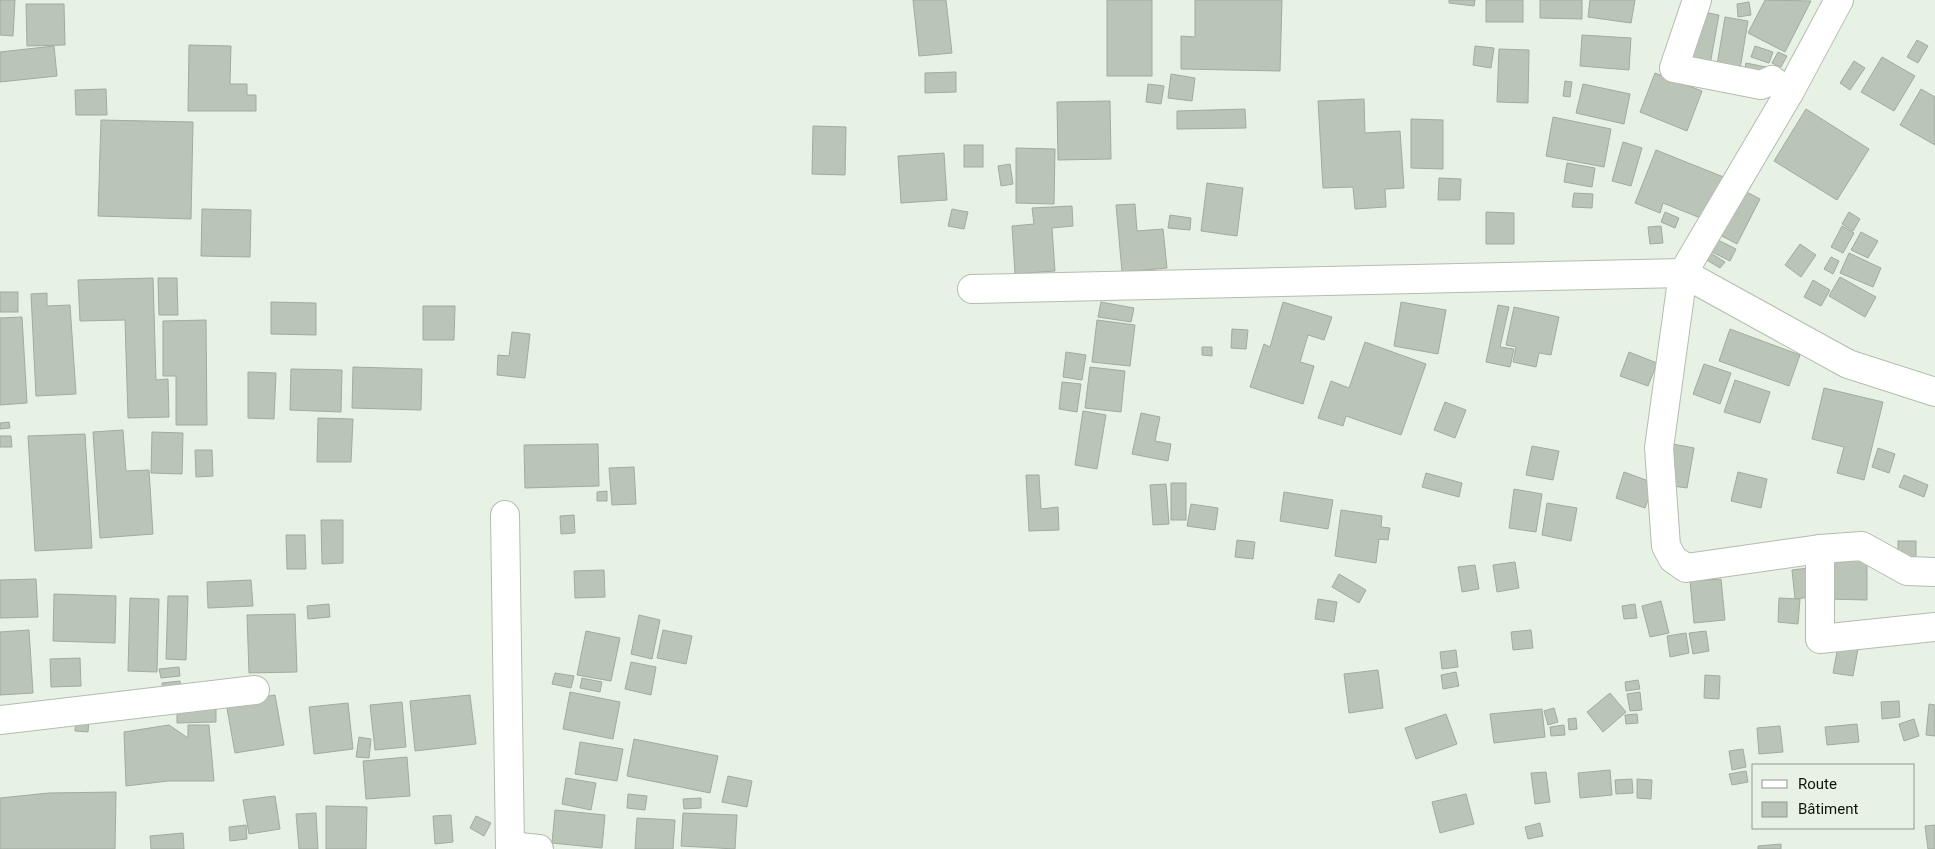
<svg xmlns="http://www.w3.org/2000/svg" width="1935" height="849" viewBox="0 0 1935 849" font-family="Roboto,sans-serif">
	<style>
		.building { fill: #bac5b7; stroke: #a1ab9e }
		.lines { fill: none; stroke-linecap: round; stroke-linejoin: round }
		.street-casing { stroke: #b2bdaf; stroke-width: 30 }
		.street { stroke: #fff; stroke-width: 28 }
	</style>
	<rect width="100%" height="100%" fill="#e7f2e4"/>
	<g class="building">
		<path d="M0,0H15L13,36L0,35Z"/>
		<path d="M913,0H946L952,53L919,56Z"/>
		<rect x="1107" y="0" width="45" height="76"/>
		<path d="M1195,0H1282L1280,71L1181,69V36L1195,37Z"/>
		<path d="M1449,0H1475L1474,6L1449,3Z"/>
		<rect x="1486" y="0" width="37" height="22"/>
		<path d="M1540,0H1582V19L1540,18Z"/>
		<path d="M1590,0H1635L1631,23L1588,17Z"/>
		<path d="M1765,0L1811,1L1785,52L1748,33Z"/>
		<path d="M1749,2L1751,15L1738,17L1737,4Z"/>
		<path d="M26,4H64L65,45L27,46Z"/>
		<path d="M1698,11L1719,15L1709,70L1688,65Z"/>
		<path d="M1725,17L1748,21L1739,75L1716,71Z"/>
		<path d="M1582,35L1631,38L1629,70L1580,66Z"/>
		<path d="M1917,40L1928,46L1918,63L1907,57Z"/>
		<path d="M189,45L231,46L230,84H247V95H256V111H188Z"/>
		<path d="M54,46L57,76L0,82V52Z"/>
		<path d="M1475,46L1494,48L1491,68L1473,65Z"/>
		<path d="M1755,46L1773,52L1769,63L1751,57Z"/>
		<path d="M1499,49L1529,50L1528,103L1497,102Z"/>
		<path d="M1778,52L1787,56L1781,67L1772,63Z"/>
		<path d="M1882,57L1915,76L1894,111L1861,92Z"/>
		<path d="M1854,61L1865,68L1850,90L1840,83Z"/>
		<path d="M1746,63L1766,67L1762,81L1743,77Z"/>
		<path d="M956,72V92L925,93V73Z"/>
		<path d="M1655,73L1702,91L1687,131L1640,112Z"/>
		<path d="M1171,74L1195,78L1192,101L1168,98Z"/>
		<path d="M1565,81L1572,82L1570,97L1563,96Z"/>
		<path d="M1148,84L1164,86L1161,104L1146,102Z"/>
		<path d="M1583,84L1630,94L1624,124L1576,113Z"/>
		<path d="M106,89L107,115H76L75,90Z"/>
		<path d="M1921,89L1935,97V145L1900,125Z"/>
		<path d="M1364,99L1365,133L1400,131L1404,188L1385,189L1386,207L1355,209L1353,187L1323,188L1318,101Z"/>
		<path d="M1110,101L1111,159L1058,160L1057,102Z"/>
		<path d="M1245,109L1246,128L1177,129V111Z"/>
		<path d="M1806,109L1869,149L1837,200L1774,161Z"/>
		<path d="M1553,117L1611,129L1604,167L1546,156Z"/>
		<path d="M1411,119L1443,120V169L1411,168Z"/>
		<path d="M101,120L193,122L191,219L98,216Z"/>
		<path d="M813,126L846,127L845,175L812,174Z"/>
		<path d="M1623,142L1642,148L1631,186L1612,181Z"/>
		<rect x="964" y="145" width="19" height="22"/>
		<path d="M1016,148L1055,149L1054,204L1016,203Z"/>
		<path d="M1656,150L1726,178L1708,221L1663,203L1660,213L1635,203Z"/>
		<path d="M944,153L947,200L901,203L898,156Z"/>
		<path d="M1567,163L1595,168L1592,187L1564,182Z"/>
		<path d="M1010,164L1013,184L1001,186L998,166Z"/>
		<path d="M1439,178L1461,179L1460,200H1438Z"/>
		<path d="M1207,183L1243,188L1237,236L1201,231Z"/>
		<path d="M1737,187L1760,199L1737,244L1714,232Z"/>
		<path d="M1574,193L1593,194L1592,208L1572,207Z"/>
		<path d="M1135,204L1137,231L1163,229L1167,268L1122,272L1116,205Z"/>
		<path d="M1072,206L1073,226L1052,228L1055,271L1015,274L1012,226L1034,224L1032,208Z"/>
		<path d="M202,209L251,210L250,257L201,256Z"/>
		<path d="M952,209L968,212L964,229L948,226Z"/>
		<path d="M1486,212L1514,213V244H1486Z"/>
		<path d="M1665,212L1679,218L1675,228L1661,222Z"/>
		<path d="M1849,212L1860,219L1853,231L1842,224Z"/>
		<path d="M1170,215L1191,218L1190,230L1168,228Z"/>
		<path d="M1661,226L1663,243L1650,244L1648,227Z"/>
		<path d="M1842,226L1854,233L1843,253L1831,247Z"/>
		<path d="M1861,232L1878,241L1868,258L1851,250Z"/>
		<path d="M1710,236L1736,249L1730,261L1704,248Z"/>
		<path d="M1800,244L1816,255L1801,277L1785,265Z"/>
		<path d="M1709,252L1725,262L1720,268L1705,259Z"/>
		<path d="M1849,253L1881,268L1873,287L1840,273Z"/>
		<path d="M1831,257L1839,261L1833,274L1824,269Z"/>
		<path d="M1840,277L1876,297L1865,317L1829,296Z"/>
		<path d="M153,278L156,380L168,379L169,417L128,418L125,320L80,321L78,280Z"/>
		<path d="M158,278H177L178,315H159Z"/>
		<path d="M1813,280L1830,290L1821,306L1804,297Z"/>
		<rect x="0" y="292" width="18" height="20"/>
		<path d="M47,293V306L70,305L76,394L36,396L31,294Z"/>
		<path d="M271,302L316,303V335L271,334Z"/>
		<path d="M1101,302L1134,308L1131,322L1098,317Z"/>
		<path d="M1283,302L1332,317L1324,340L1308,335L1300,362L1314,366L1303,404L1250,387L1264,344L1270,347Z"/>
		<path d="M1401,302L1446,310L1438,354L1394,346Z"/>
		<path d="M1498,305L1509,307L1500,347L1514,349L1510,367L1486,362Z"/>
		<path d="M423,306H455L454,340H423Z"/>
		<path d="M1514,307L1559,317L1551,355L1539,353L1536,367L1513,362L1516,347L1506,345Z"/>
		<path d="M22,317L27,403L0,405V318Z"/>
		<path d="M206,320L207,425H176V376H163V321Z"/>
		<path d="M1097,320L1135,325L1130,366L1092,362Z"/>
		<path d="M1232,329L1248,330L1246,349L1231,348Z"/>
		<path d="M1730,329L1800,355L1789,386L1719,361Z"/>
		<path d="M512,332L530,334L525,378L497,375L498,355L509,356Z"/>
		<path d="M1365,342L1426,364L1401,435L1346,416L1343,426L1318,418L1331,381L1349,388Z"/>
		<path d="M1202,347H1212V356L1202,355Z"/>
		<path d="M1066,352L1086,355L1082,380L1063,377Z"/>
		<path d="M1629,352L1657,363L1648,386L1620,376Z"/>
		<path d="M1704,364L1731,373L1720,404L1693,394Z"/>
		<path d="M353,367L422,369L421,410L352,408Z"/>
		<path d="M1090,367L1125,371L1121,412L1085,408Z"/>
		<path d="M291,369L342,370L341,412L290,410Z"/>
		<path d="M248,372L276,373L274,419L248,418Z"/>
		<path d="M1735,380L1770,392L1760,423L1724,412Z"/>
		<path d="M1062,382L1081,384L1077,412L1059,409Z"/>
		<path d="M1824,388L1883,402L1864,480L1837,473L1844,447L1812,439Z"/>
		<path d="M1445,402L1466,410L1455,438L1434,430Z"/>
		<path d="M1083,411L1106,415L1097,469L1075,465Z"/>
		<path d="M1141,413L1160,417L1155,441L1171,444L1168,461L1132,454Z"/>
		<path d="M318,418L353,419L351,462H317Z"/>
		<path d="M9,422L10,428L0,429V423Z"/>
		<path d="M123,430L126,471L149,470L153,534L100,538L93,432Z"/>
		<path d="M152,432L183,433L182,474L151,473Z"/>
		<path d="M85,434L92,548L35,551L28,436Z"/>
		<path d="M0,436H11L12,447H0Z"/>
		<path d="M598,444L599,486L525,488L524,445Z"/>
		<path d="M1673,444L1694,448L1687,488L1666,485Z"/>
		<path d="M1532,446L1559,451L1553,480L1526,475Z"/>
		<path d="M1878,448L1895,454L1889,473L1872,467Z"/>
		<path d="M195,450H212L213,476L196,477Z"/>
		<path d="M634,467L636,504L612,505L609,468Z"/>
		<path d="M1624,472L1654,483L1645,508L1616,498Z"/>
		<path d="M1738,472L1767,479L1761,508L1731,501Z"/>
		<path d="M1426,473L1462,483L1459,497L1422,487Z"/>
		<path d="M1026,475H1039L1041,509L1058,507L1059,530L1029,531Z"/>
		<path d="M1904,475L1928,485L1924,497L1899,487Z"/>
		<rect x="1171" y="483" width="15" height="37"/>
		<path d="M1166,484L1169,524L1153,525L1150,485Z"/>
		<path d="M1514,489L1542,494L1536,532L1509,528Z"/>
		<path d="M607,491V501H597V492Z"/>
		<path d="M1284,492L1333,500L1328,529L1280,521Z"/>
		<path d="M1547,503L1577,508L1571,541L1542,535Z"/>
		<path d="M1191,504L1218,508L1215,530L1187,526Z"/>
		<path d="M1341,510L1382,516L1381,527L1390,528L1388,540L1379,539L1376,563L1335,556Z"/>
		<path d="M574,515L575,533L561,534L560,516Z"/>
		<path d="M321,520H343V563L322,564Z"/>
		<path d="M286,535H305L306,569H287Z"/>
		<path d="M1237,540L1255,542L1253,559L1235,557Z"/>
		<rect x="1898" y="541" width="18" height="22"/>
		<path d="M1828,554L1867,555V600L1827,599Z"/>
		<path d="M1515,562L1519,588L1497,592L1493,565Z"/>
		<path d="M1475,565L1479,589L1462,592L1458,567Z"/>
		<path d="M1809,568L1812,597L1795,599L1792,570Z"/>
		<path d="M604,570L605,597L575,598L574,571Z"/>
		<path d="M1339,574L1366,590L1359,603L1332,587Z"/>
		<path d="M36,579L38,617L0,618V580Z"/>
		<path d="M1721,579L1725,620L1694,623L1690,581Z"/>
		<path d="M251,580L253,606L208,608L207,582Z"/>
		<path d="M54,594L116,596L115,643L53,641Z"/>
		<path d="M168,596H188L186,660L166,659Z"/>
		<path d="M130,598L159,599L157,672L128,671Z"/>
		<path d="M1779,598L1800,599L1798,624L1778,622Z"/>
		<path d="M1318,599L1337,602L1334,622L1315,619Z"/>
		<path d="M1661,601L1669,633L1650,637L1642,606Z"/>
		<path d="M329,604L330,617L308,619L307,606Z"/>
		<path d="M1635,604L1637,618L1624,619L1622,606Z"/>
		<path d="M295,614L297,672L249,673L247,615Z"/>
		<path d="M639,615L660,620L652,659L631,654Z"/>
		<path d="M29,630L33,693L0,695V632Z"/>
		<path d="M663,630L692,636L686,664L657,658Z"/>
		<path d="M1531,630L1533,648L1513,650L1511,632Z"/>
		<path d="M586,631L620,638L611,681L577,675Z"/>
		<path d="M1706,631L1709,651L1693,654L1689,633Z"/>
		<path d="M1686,633L1689,653L1670,657L1667,636Z"/>
		<path d="M1839,641L1859,644L1853,676L1833,673Z"/>
		<path d="M1456,650L1458,667L1442,669L1440,652Z"/>
		<path d="M80,658L81,686L51,687L50,659Z"/>
		<path d="M631,662L656,667L651,695L625,689Z"/>
		<path d="M179,667L180,676L161,678L159,669Z"/>
		<path d="M1378,670L1383,708L1349,713L1344,674Z"/>
		<path d="M1456,672L1459,686L1443,689L1441,675Z"/>
		<path d="M555,673L574,676L571,688L552,684Z"/>
		<path d="M1705,675L1720,676L1719,699L1704,698Z"/>
		<path d="M582,678L602,682L600,692L580,688Z"/>
		<path d="M1638,680L1640,689L1626,691L1625,682Z"/>
		<path d="M180,681L181,689L163,692L162,683Z"/>
		<path d="M570,692L620,702L613,739L563,729Z"/>
		<path d="M1640,692L1642,710L1630,711L1627,694Z"/>
		<path d="M1610,693L1626,712L1603,732L1587,712Z"/>
		<path d="M275,695L284,745L235,753L226,703Z"/>
		<path d="M470,695L476,744L415,751L410,701Z"/>
		<path d="M1899,701L1900,717L1882,719L1881,702Z"/>
		<path d="M402,702L406,747L375,750L370,705Z"/>
		<path d="M348,703L353,749L314,754L309,707Z"/>
		<path d="M1929,704L1935,705V736L1926,735Z"/>
		<path d="M177,706H216V722L177,723Z"/>
		<path d="M1554,708L1558,722L1548,725L1544,711Z"/>
		<path d="M1542,709L1545,737L1494,743L1490,714Z"/>
		<path d="M1446,714L1457,744L1416,759L1405,728Z"/>
		<path d="M1637,714L1638,723L1626,724L1625,715Z"/>
		<path d="M76,718L89,719L88,732L75,731Z"/>
		<path d="M1576,718L1577,729L1569,730L1568,719Z"/>
		<path d="M1914,719L1919,736L1904,741L1899,724Z"/>
		<path d="M1857,724L1859,742L1827,745L1825,727Z"/>
		<path d="M169,725L188,738V725H209L214,781H168L126,786L124,732Z"/>
		<path d="M1564,725L1565,735L1551,736L1550,727Z"/>
		<path d="M1780,726L1783,752L1759,754L1757,728Z"/>
		<path d="M359,737L371,739L369,758L356,757Z"/>
		<path d="M634,739L718,756L710,793L627,776Z"/>
		<path d="M580,742L623,749L617,781L575,774Z"/>
		<path d="M1743,749L1746,767L1732,770L1729,751Z"/>
		<path d="M407,757L410,796L366,799L363,761Z"/>
		<path d="M1610,770L1612,795L1580,798L1578,773Z"/>
		<path d="M1746,771L1748,782L1732,785L1729,774Z"/>
		<path d="M1546,772L1550,802L1535,804L1531,773Z"/>
		<path d="M728,776L752,781L747,807L722,802Z"/>
		<path d="M566,778L596,783L591,810L562,804Z"/>
		<path d="M1632,779L1633,793L1616,794L1615,780Z"/>
		<path d="M1637,779L1652,780L1651,799L1637,798Z"/>
		<path d="M116,792L115,849H0V798L49,793Z"/>
		<path d="M628,794L647,796L645,810L627,808Z"/>
		<path d="M1466,794L1474,824L1440,833L1432,802Z"/>
		<path d="M275,796L280,829L249,834L243,800Z"/>
		<path d="M701,798V808L684,809L683,799Z"/>
		<path d="M326,806L367,807L366,849H326Z"/>
		<path d="M555,810L605,815L602,848L552,843Z"/>
		<path d="M316,813L318,849H299L296,814Z"/>
		<path d="M683,813L737,815L735,849L681,846Z"/>
		<path d="M451,815L453,842L435,844L433,816Z"/>
		<path d="M476,816L491,823L484,836L470,828Z"/>
		<path d="M637,818L675,820L673,849H635Z"/>
		<path d="M1540,823L1543,836L1528,839L1525,827Z"/>
		<path d="M246,825L247,839L230,841L229,827Z"/>
		<path d="M1935,825V849H1928L1925,826Z"/>
		<path d="M183,833L184,849H151L150,836Z"/>
		<path d="M1781,844V849H1758V846Z"/>
	</g>
	<g class="lines">
		<defs>
			<g id="street">
				<path d="M1697,0L1674,68L1761,85L1772,80L1789,93"/>
				<path d="M1839,0L1789,93L1683,273L1659,448L1666,546L1673,559L1686,568L1820,549L1862,546L1907,571L1935,572"/>
				<path d="M972,289L1683,273L1848,364L1935,392"/>
				<path d="M505,515L510,849"/>
				<path d="M1820,549V639L1935,627"/>
				<path d="M0,720L255,690"/>
				<path d="M510,846L539,849"/>
			</g>
		</defs>
		<use href="#street" class="street-casing"/>
		<use href="#street" class="street"/>
	</g>
	<rect x="1752" y="764" width="162" height="65" fill="#e7f2e4" stroke="#91998f"/>
	<rect x="1762" y="780" width="25" height="8" fill="#ffffff" stroke="#91998f"/>
	<text x="1798" y="789" font-size="15" fill="#10140f">Route</text>
	<rect x="1762" y="802" width="25" height="15" fill="#bac5b7" stroke="#91998f"/>
	<text x="1798" y="814" font-size="15" fill="#10140f">Bâtiment</text>
</svg>
